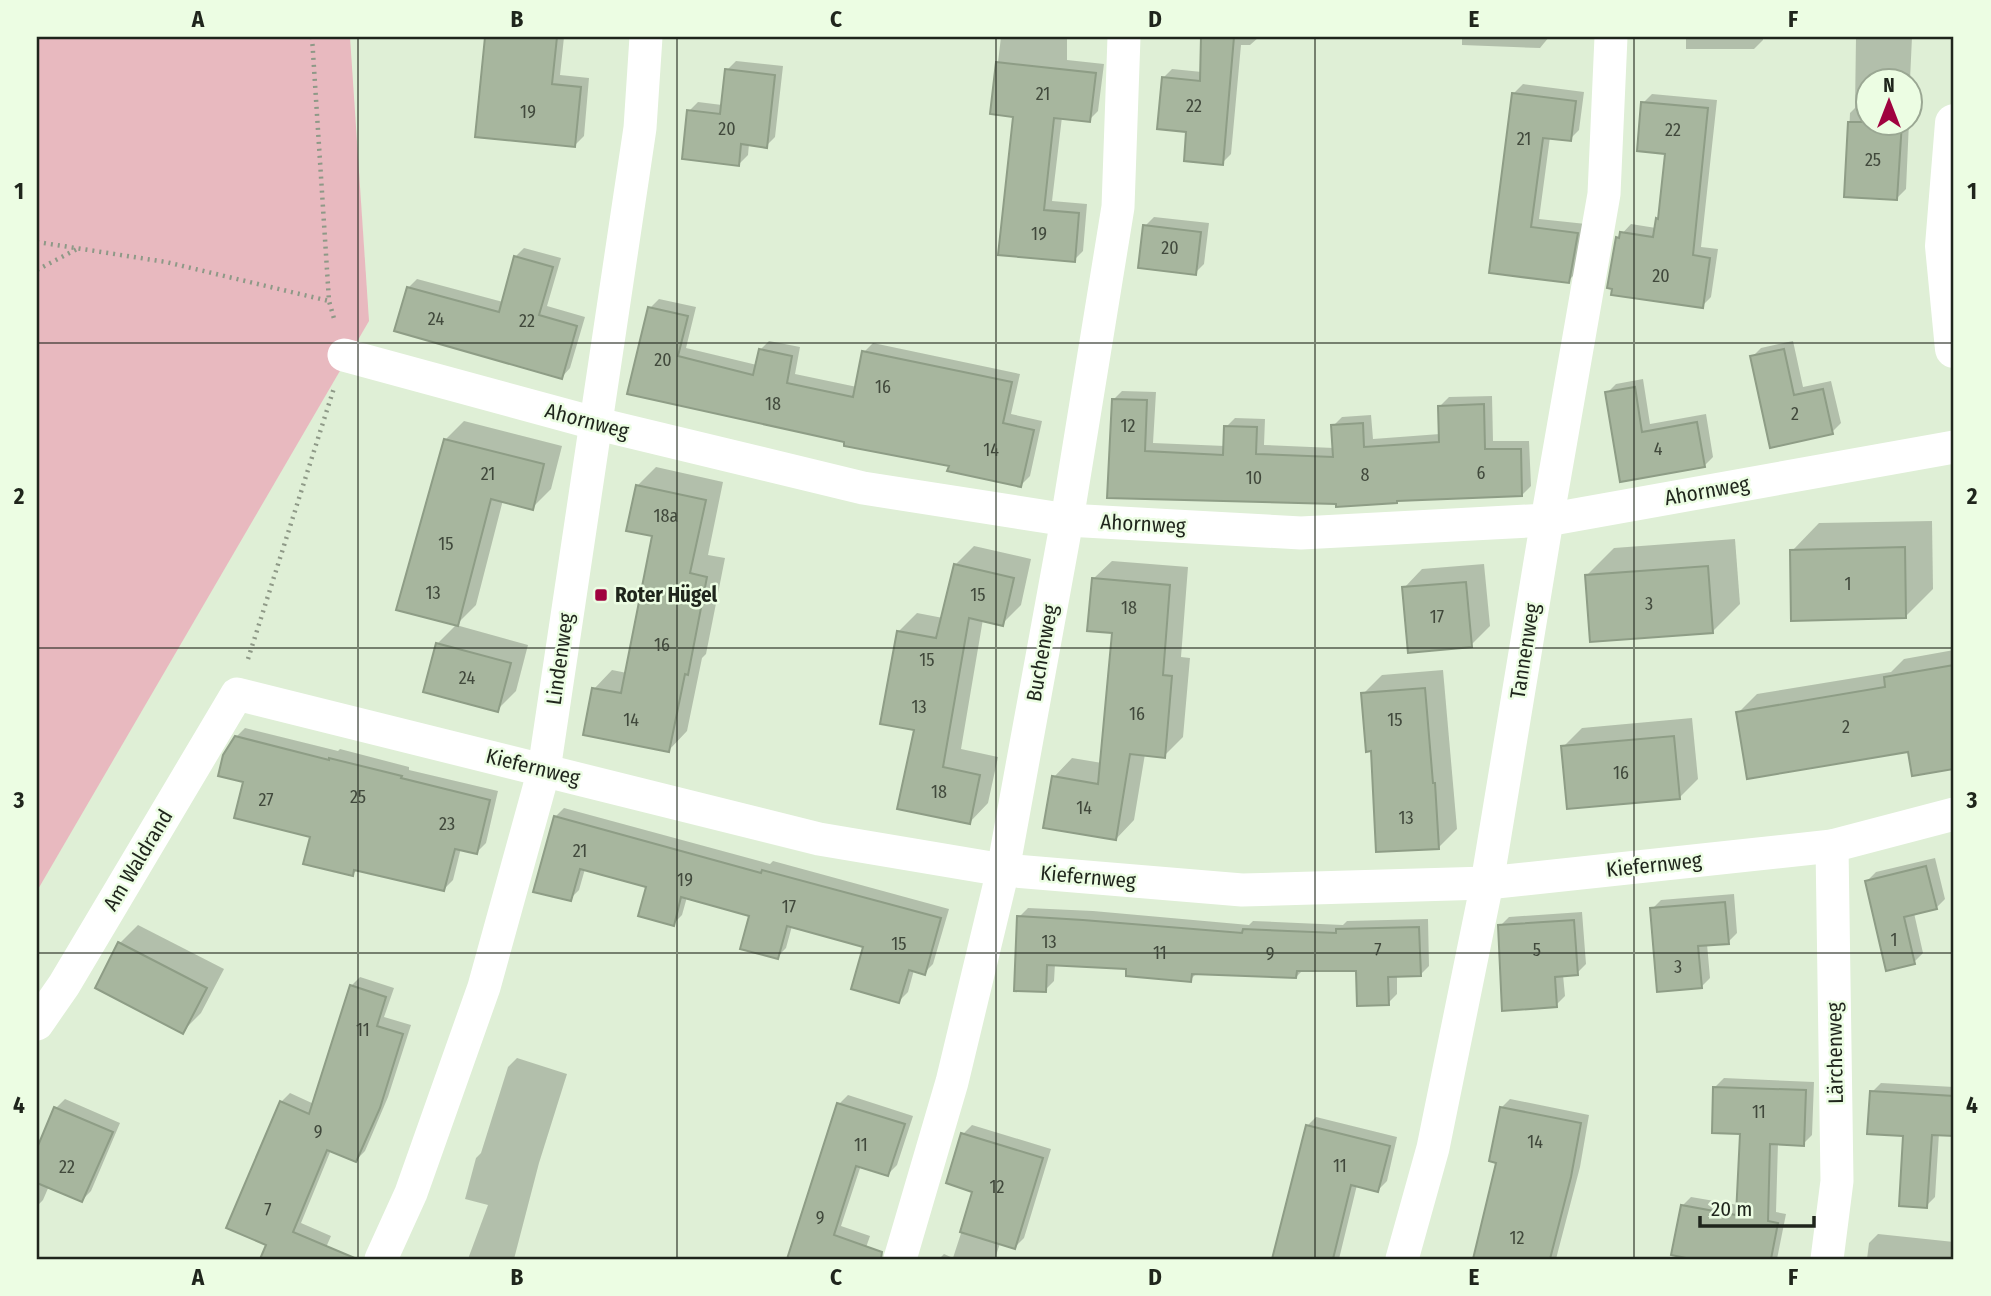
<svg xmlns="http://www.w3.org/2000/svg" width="1991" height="1296" viewBox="0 0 1991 1296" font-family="'Fira Sans Condensed',sans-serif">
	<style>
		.green { fill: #e8b9bf }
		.shadow { fill: #0003 }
		.building { fill: #a7b69e; stroke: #8e9d86; stroke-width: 2 }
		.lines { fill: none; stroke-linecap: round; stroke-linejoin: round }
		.path { stroke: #8e9987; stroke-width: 4.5; stroke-dasharray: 2 5; stroke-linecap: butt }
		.minor { stroke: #fff; stroke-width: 33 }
		.tertiary { stroke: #fff; stroke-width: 38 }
		.grid { fill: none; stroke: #1f251c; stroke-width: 2; stroke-opacity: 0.55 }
		.poi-dot { fill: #a0023f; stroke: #ecfde3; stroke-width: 2.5 }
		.labels { text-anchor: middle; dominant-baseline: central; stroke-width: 5; stroke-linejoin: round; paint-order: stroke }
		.number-label { font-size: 18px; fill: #41493c }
		.street-label { font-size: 21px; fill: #1f251c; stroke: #ecfde3 }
		.poi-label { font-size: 21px; font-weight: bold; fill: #1f251c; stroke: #ecfde3; text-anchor: start }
		.neatline { fill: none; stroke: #1f251c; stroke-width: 2.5 }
		.grid-label { font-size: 23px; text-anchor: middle; font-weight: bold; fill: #1f251c }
	</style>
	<rect width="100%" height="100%" fill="#dfefd6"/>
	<path class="green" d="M37,37H350L369,321L37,891Z"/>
	<g class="shadow">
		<path d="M487,37H564L560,75L589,78L584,136L575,145L477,135Z"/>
		<path d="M1001,37H1067V60L1104,64L1098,111L1089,120L1062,117L1052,201L1087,204L1083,251L1074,260L1000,253L1015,115L992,113Z"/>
		<path d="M1202,37H1259L1250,45H1241L1231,154L1222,163L1188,130L1163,78L1172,69L1202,72Z"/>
		<path d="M1462,37H1549L1540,48L1462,45Z"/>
		<path d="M1686,37H1763V40L1754,49H1686Z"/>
		<path d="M1856,37H1912L1910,80H1868V122H1909L1906,189L1897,198L1846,195L1850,113L1855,108Z"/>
		<path d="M736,61L783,66L775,137L766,146L749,144L748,155L739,164L689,111L698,102L722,105L727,70Z"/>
		<path d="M1523,84L1584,92L1579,130L1570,139L1550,137L1539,219L1586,224L1577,272L1568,281L1491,271L1514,93Z"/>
		<path d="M1652,94L1717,100L1701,247L1718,249L1711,297L1702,306L1618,238L1631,224L1656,228L1660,217L1667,152L1643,103Z"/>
		<path d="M1154,217L1209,223L1204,264L1195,273L1145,226Z"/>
		<path d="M524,248L561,258L547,306L585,317L570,368L562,377L408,288L417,279L503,302L515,257Z"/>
		<path d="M659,299L696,307L686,348L757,365L760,350L769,341L800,347L795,374L857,387L864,352L873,343L1020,374L1011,414L1042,421L1030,476L1021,485L951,464L629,393L650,308Z"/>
		<path d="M1793,341L1803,387L1831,381L1841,423L1832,432L1752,357L1761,348Z"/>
		<path d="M1643,379L1650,424L1706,414L1713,457L1704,466L1621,480L1607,393L1616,384Z"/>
		<path d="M1122,391L1156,392L1153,443L1225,446L1226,427L1235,418L1265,419L1264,445L1334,448L1333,426L1342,417L1371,415L1373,439L1440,434V406L1449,397L1492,396L1493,441H1529L1531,486L1522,495L1399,499L1397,501L1338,502L1109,496L1113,400Z"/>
		<path d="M464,421L562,446L551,489L532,508L503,500L476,605L457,624L445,440Z"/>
		<path d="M656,467L723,482L708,555L725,558L706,654L702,658L687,731L669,750L594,689L612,670L627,673L654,535L637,486Z"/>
		<path d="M1932,521L1933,589L1905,617L1792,551L1819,523Z"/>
		<path d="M1735,539L1740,604L1713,631L1587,575L1614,548Z"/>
		<path d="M974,546L1031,559L1021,605L1002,624L983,619L961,749L998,757L988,803L970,822L916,729L898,632L917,613L943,618L955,565Z"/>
		<path d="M1112,561L1188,567L1181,657L1190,658L1183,737L1164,756L1145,754L1134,820L1116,839L1054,777L1072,758L1102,763L1114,631L1093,579Z"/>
		<path d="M1484,564L1490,626L1471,645L1404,588L1422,569Z"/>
		<path d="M456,625L528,645L516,691L497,710L437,644Z"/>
		<path d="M1954,650V767L1913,774L1909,750L1738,713L1757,694L1891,672L1904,659Z"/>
		<path d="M1443,670L1457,829L1438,848L1372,750L1363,694L1382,675Z"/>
		<path d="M1692,718L1698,779L1679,798L1563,747L1582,728Z"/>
		<path d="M245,728L338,751L340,749L409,767V770L498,791L486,843L477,852L461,848L453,880L444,889L358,869L352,875L312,836L245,781L236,737Z"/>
		<path d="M564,808L770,864L773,861L949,909L933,964L924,973L914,970L908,992L899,1001L866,946L792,926L786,948L777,957L752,914L687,897L682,915L673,924L648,885L585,869L579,890L570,899L555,817Z"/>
		<path d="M1935,858L1945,899L1936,908L1914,913L1923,953L1914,962L1867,881L1876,872Z"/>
		<path d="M1734,894L1737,933L1728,942L1707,944L1710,978L1701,987L1652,909L1661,900Z"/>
		<path d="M1028,908L1093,911L1249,925L1253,921L1343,925L1347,921L1428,919L1429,966L1420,975H1397V994L1388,1003L1358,970H1303L1296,977L1198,972L1190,980L1128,968L1055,964L1054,981L1045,990L1019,917Z"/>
		<path d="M1582,912L1586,964L1577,973L1563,975L1565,996L1556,1005L1500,926L1509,917Z"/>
		<path d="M138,925L224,969L201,1013L182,1032L120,943Z"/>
		<path d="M360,977L394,988L384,1017L411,1025L388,1097L365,1151L356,1160L331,1150L301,1223L331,1236L321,1259H262L269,1244L281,1102L290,1093L314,1104L351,986Z"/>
		<path d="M517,1058L567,1074L539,1163L514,1259H468L488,1205L465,1199L476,1158L481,1153L508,1067Z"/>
		<path d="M1724,1078L1814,1082L1812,1135L1803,1144L1778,1143L1776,1212L1786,1214L1777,1259H1701L1673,1254L1682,1206L1691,1197L1738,1205L1742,1132L1715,1087Z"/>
		<path d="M1881,1083L1954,1087V1133H1939L1935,1197L1926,1206L1905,1134L1872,1092Z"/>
		<path d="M848,1095L913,1116L897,1165L888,1174L861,1165L841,1226L870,1236L862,1259H789L839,1104Z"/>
		<path d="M65,1099L120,1123L91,1191L82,1200L49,1186L43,1200L37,1206V1147L39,1148L56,1108Z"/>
		<path d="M1510,1099L1589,1115L1580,1167L1556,1259H1492L1476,1255L1498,1161L1501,1108Z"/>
		<path d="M1316,1117L1397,1137L1387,1181L1378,1190L1357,1185L1339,1259H1274L1307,1126Z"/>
		<path d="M972,1125L1051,1149L1024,1238L1015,1247L1000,1243L995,1259H939L944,1254L953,1258L975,1190L963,1134Z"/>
		<path d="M1878,1234L1954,1242L1953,1259H1867L1869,1243Z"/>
	</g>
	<g class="building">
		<path d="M485,37H557L552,84L581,87L575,147L475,137Z"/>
		<path d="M1201,37H1234L1223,165L1184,161L1186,132L1157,129L1162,77L1200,81Z"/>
		<path d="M996,62L1096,73L1090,122L1054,118L1044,210L1079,213L1075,262L998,255L1013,117L990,114Z"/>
		<path d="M725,69L775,75L767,148L741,144L739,166L682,159L687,110L720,114Z"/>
		<path d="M1512,93L1576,101L1571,141L1543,138L1531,227L1578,233L1569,283L1489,273Z"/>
		<path d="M1641,102L1708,108L1693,255L1710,258L1703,308L1611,295L1612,289L1607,288L1616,237L1619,238L1620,232L1653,237L1656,218L1658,219L1665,154L1637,151Z"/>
		<path d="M1848,122H1902L1897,200L1844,197Z"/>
		<path d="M1143,225L1201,232L1196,275L1138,268Z"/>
		<path d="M514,256L553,267L539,315L577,326L562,379L394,331L407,287L499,312Z"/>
		<path d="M648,307L688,316L678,356L753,375L759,349L792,356L787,383L853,397L862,351L1012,382L1003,423L1034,430L1021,487L947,471L949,466L844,446V442L627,394Z"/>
		<path d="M1784,349L1794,395L1823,389L1833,434L1770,448L1750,356Z"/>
		<path d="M1635,387L1642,432L1697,422L1705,467L1620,482L1605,392Z"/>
		<path d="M1112,399L1147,400L1145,451L1223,455L1224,426L1257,427L1256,454L1333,457L1331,425L1363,423L1364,447L1439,442L1438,406L1484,404L1485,449H1521L1522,496L1397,501V503L1336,507V504L1107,498Z"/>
		<path d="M444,439L544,464L533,510L491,499L458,626L396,610Z"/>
		<path d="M636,485L706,500L690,573L707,577L688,675L685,674L669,752L583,735L592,688L621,693L652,536L626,531Z"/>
		<path d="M1905,547L1906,618L1791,621L1790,550Z"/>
		<path d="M954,564L1014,578L1003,626L969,618L943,767L980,775L970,824L897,809L914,730L880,724L897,631L936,638Z"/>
		<path d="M1708,566L1713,633L1590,642L1585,575Z"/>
		<path d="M1092,578L1170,585L1163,675L1172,676L1165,758L1130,754L1116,840L1043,828L1052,776L1098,784L1112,633L1087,631Z"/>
		<path d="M1466,582L1472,647L1408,653L1402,587Z"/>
		<path d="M436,643L511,663L498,712L423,692Z"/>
		<path d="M1954,665V769L1912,776L1908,752L1747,779L1736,712L1885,687L1884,677Z"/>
		<path d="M1425,688L1433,783H1435L1439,849L1376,852L1371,751L1366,752L1361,693Z"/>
		<path d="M235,736L329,760V758L402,776L401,778L490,800L477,854L455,849L444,891L354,870L353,876L303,864L310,837L234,818L243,782L218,776L223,755Z"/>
		<path d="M1674,736L1680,799L1567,809L1561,746Z"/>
		<path d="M554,816L761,873L762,870L941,918L925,975L909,970L899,1003L851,989L863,947L787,926L778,959L740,949L749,916L681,897L674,926L638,916L646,887L580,869L571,901L533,892Z"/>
		<path d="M1926,866L1937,909L1904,917L1915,964L1886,971L1865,881Z"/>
		<path d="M1725,902L1729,944L1698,946L1702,988L1657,992L1650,908Z"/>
		<path d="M1017,916L1083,920L1242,933L1243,929L1336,933V929L1419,927L1421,976L1388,977L1389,1005L1357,1006L1356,971H1297L1296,978L1192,974L1191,982L1126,976V969L1047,965L1046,992L1014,991Z"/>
		<path d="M1574,920L1578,975L1555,977L1557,1007L1502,1011L1498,925Z"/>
		<path d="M118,942L207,988L183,1034L95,988Z"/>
		<path d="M350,985L386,997L377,1026L403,1034L380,1108L356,1162L327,1150L293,1232L357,1259H260L266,1245L226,1228L280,1101L309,1114Z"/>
		<path d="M1713,1087L1806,1090L1804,1146L1770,1144L1768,1221L1778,1223L1771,1259H1691L1671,1255L1681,1205L1736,1215L1740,1134L1712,1133Z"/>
		<path d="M1870,1091L1954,1096V1136L1932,1135L1927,1208L1899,1206L1903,1136L1867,1134Z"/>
		<path d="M837,1103L905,1124L888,1176L856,1166L834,1235L882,1252L881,1259H787Z"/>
		<path d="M54,1107L113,1132L82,1202L37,1183V1148Z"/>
		<path d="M1500,1107L1581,1123L1571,1177L1550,1259H1473L1496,1163L1489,1161Z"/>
		<path d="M1306,1125L1390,1146L1378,1192L1351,1185L1333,1259H1272Z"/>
		<path d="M961,1133L1043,1158L1015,1249L960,1232L972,1192L946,1183Z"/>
	</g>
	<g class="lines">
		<g class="path">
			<path d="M312,37L329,301L335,322"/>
			<path d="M37,242L166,262L329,301"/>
			<path d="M37,270L77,249"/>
			<path d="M248,659L334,388"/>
		</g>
		<g class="minor">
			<path d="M344,355L594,423L863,488L1067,520L1301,533L1547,520L1954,447"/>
			<path d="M37,1024L64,985L237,694L819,839L1003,870L1242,890L1487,883L1832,846L1954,814"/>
			<path d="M381,1259L411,1193L484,987L544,770L640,128L646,37"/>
			<path d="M900,1259L952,1082L1003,870L1067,520L1118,207L1124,37"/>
			<path d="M1402,1259L1433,1148L1487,883L1547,520L1604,194L1611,37"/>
			<path d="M1827,1259L1837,1181L1832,846"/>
		</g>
		<path class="tertiary" d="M1954,123L1944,246L1954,349"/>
	</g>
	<path class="grid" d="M358,37V1259M677,37V1259M996,37V1259M1315,37V1259M1634,37V1259M37,343H1954M37,648H1954M37,953H1954"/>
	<rect class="poi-dot" x="594" y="588" width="14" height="14" rx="3.5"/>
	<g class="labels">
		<g class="number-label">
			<text x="1043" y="94">21</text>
			<text x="1194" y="106">22</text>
			<text x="528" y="112">19</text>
			<text x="727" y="129">20</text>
			<text x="1673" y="130">22</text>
			<text x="1524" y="139">21</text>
			<text x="1873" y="160">25</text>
			<text x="1039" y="234">19</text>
			<text x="1170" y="248">20</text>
			<text x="1661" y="276">20</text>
			<text x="436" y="319">24</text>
			<text x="527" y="321">22</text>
			<text x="663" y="360">20</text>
			<text x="883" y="387">16</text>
			<text x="773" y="404">18</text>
			<text x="1795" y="414">2</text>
			<text x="1128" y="426">12</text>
			<text x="1658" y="449">4</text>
			<text x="991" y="450">14</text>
			<text x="1481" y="473">6</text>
			<text x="488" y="474">21</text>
			<text x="1365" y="475">8</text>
			<text x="1254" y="478">10</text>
			<text x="666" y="516">18a</text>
			<text x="446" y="544">15</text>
			<text x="1848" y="584">1</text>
			<text x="433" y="593">13</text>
			<text x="978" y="595">15</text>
			<text x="1649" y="604">3</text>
			<text x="1129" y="608">18</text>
			<text x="1437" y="617">17</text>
			<text x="662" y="645">16</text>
			<text x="927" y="660">15</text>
			<text x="467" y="678">24</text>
			<text x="919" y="707">13</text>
			<text x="1137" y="714">16</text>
			<text x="631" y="720">14</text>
			<text x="1395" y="720">15</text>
			<text x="1846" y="727">2</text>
			<text x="1621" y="773">16</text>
			<text x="939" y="792">18</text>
			<text x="358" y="797">25</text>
			<text x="266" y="800">27</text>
			<text x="1084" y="808">14</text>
			<text x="1406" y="818">13</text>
			<text x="447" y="824">23</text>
			<text x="580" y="851">21</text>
			<text x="685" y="880">19</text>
			<text x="789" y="907">17</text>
			<text x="1894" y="940">1</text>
			<text x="1049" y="942">13</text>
			<text x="899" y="944">15</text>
			<text x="1378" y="950">7</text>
			<text x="1537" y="950">5</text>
			<text x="1160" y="953">11</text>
			<text x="1270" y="954">9</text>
			<text x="1678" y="967">3</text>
			<text x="363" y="1030">11</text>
			<text x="1759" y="1112">11</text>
			<text x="318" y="1132">9</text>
			<text x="1535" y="1142">14</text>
			<text x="861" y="1145">11</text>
			<text x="1340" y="1166">11</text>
			<text x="67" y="1167">22</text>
			<text x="997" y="1187">12</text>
			<text x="268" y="1210">7</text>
			<text x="820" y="1218">9</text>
			<text x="1517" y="1238">12</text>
		</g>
		<g class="street-label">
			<text transform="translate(587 421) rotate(15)">Ahornweg</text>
			<text transform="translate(1707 491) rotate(-10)">Ahornweg</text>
			<text transform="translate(1143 524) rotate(3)">Ahornweg</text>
			<text transform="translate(1525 651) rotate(-81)">Tannenweg</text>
			<text transform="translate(1042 653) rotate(-80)">Buchenweg</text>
			<text transform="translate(560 659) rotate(-82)">Lindenweg</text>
			<text transform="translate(533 767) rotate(14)">Kiefernweg</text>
			<text transform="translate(138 860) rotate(-59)">Am Waldrand</text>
			<text transform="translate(1654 865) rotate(-6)">Kiefernweg</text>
			<text transform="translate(1088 877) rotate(5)">Kiefernweg</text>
			<text transform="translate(1835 1053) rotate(-91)">Lärchenweg</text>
		</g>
		<g class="poi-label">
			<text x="615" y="595">Roter Hügel</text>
		</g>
	</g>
	<rect width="1991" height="1296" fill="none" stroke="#ecfde3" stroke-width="77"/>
	<g transform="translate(1889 102)"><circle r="33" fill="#ecfde3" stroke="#9aa793" stroke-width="2"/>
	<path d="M0-5L12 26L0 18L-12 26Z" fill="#a0023f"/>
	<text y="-10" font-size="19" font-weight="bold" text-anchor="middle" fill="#1f251c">N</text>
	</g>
	<path d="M1700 1216v10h114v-10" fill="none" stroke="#1f251c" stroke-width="3.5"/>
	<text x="1711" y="1216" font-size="21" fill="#1f251c" stroke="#ecfde3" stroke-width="5" paint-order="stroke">20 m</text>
	<rect x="38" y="38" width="1914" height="1220" class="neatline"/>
	<g class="grid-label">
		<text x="198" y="27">A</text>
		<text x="517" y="27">B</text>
		<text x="836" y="27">C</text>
		<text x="1155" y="27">D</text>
		<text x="1474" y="27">E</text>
		<text x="1793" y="27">F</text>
		<text x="19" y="199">1</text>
		<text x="1972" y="199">1</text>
		<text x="19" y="504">2</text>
		<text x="1972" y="504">2</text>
		<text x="19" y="808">3</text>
		<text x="1972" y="808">3</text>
		<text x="19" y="1113">4</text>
		<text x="1972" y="1113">4</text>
		<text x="198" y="1285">A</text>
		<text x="517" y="1285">B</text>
		<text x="836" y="1285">C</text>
		<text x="1155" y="1285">D</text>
		<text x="1474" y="1285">E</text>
		<text x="1793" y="1285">F</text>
	</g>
</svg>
